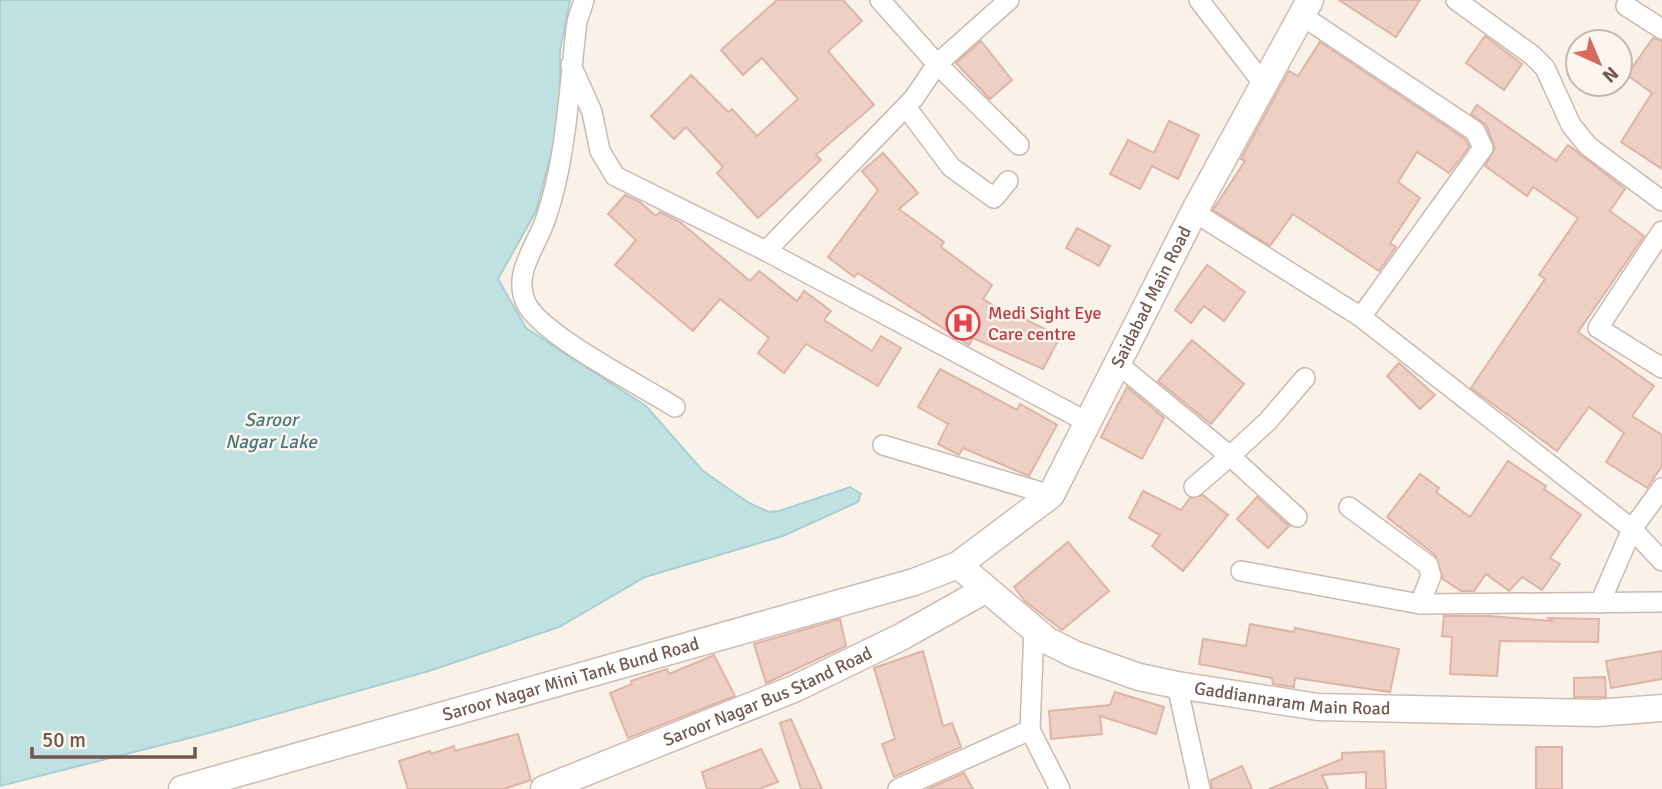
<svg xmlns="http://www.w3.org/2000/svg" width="1662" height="789" viewBox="0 0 1662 789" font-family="Signika,sans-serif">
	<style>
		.water { fill: #bfe1e2; stroke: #a7d0d3; stroke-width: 2 }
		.building { fill: #edcfc3; stroke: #ddb5a6; stroke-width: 2 }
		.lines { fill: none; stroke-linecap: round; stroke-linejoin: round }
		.street-casing { stroke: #cbb9b0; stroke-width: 22 }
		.secondary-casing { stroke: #cfbbb1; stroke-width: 29 }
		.street { stroke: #fff; stroke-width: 19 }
		.secondary { stroke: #fff; stroke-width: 26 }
		.labels { text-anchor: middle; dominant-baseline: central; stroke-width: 5; stroke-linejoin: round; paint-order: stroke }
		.street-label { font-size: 18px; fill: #72584f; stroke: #fdf6ef }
		.health-label { font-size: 18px; fill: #be3a42; stroke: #fdf6ef; text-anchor: start }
		.water-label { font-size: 19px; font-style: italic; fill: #48797c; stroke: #fdf6ef }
	</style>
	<rect width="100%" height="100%" fill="#faf2e9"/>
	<path class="water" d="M0,0H570L560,51V120L536,211L498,279L526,328L646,406L703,471L749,503L769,512L779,511L850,487L861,494L858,502L783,536L645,577L559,627L429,671L205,734L0,786Z"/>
	<g class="building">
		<path d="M777,0H843L862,21L828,51L874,105L816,155L821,160L758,218L717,173L723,167L686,127L674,139L651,116L691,75L728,112L732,109L757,136L798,99L762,58L743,75L721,50Z"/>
		<path d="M1339,0H1420L1396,37Z"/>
		<path d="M1485,36L1522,64L1504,90L1466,63Z"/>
		<path d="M1653,38L1662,41V169L1621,142L1652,93L1627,75Z"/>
		<path d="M981,41L1012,80L990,99L956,63Z"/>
		<path d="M1320,42L1465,139L1469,147L1449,173L1417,152L1398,182L1420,198L1390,243L1396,247L1379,271L1293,214L1270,246L1213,210L1245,161L1241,159L1289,71L1298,76Z"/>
		<path d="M1477,105L1556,161L1568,145L1625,189L1610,211L1644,236L1578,332L1654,386L1632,416L1662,435V466L1647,488L1606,462L1624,433L1589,407L1557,451L1471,388L1545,279L1539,275L1578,218L1533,187L1527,196L1485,166L1495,148L1486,125L1471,114Z"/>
		<path d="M1169,121L1199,135L1178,179L1152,166L1140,189L1110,174L1128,140L1154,153Z"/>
		<path d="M883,153L918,193L899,209L944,242L941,247L992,285L983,299L1016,319L1018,315L1060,337L1043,369L973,338L969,345L858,273L854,277L828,257L878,190L862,171Z"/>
		<path d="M625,195L640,202L656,216L660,212L680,222L750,281L759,271L797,301L804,291L831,311L824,320L872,351L881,336L901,348L878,386L806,344L784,373L758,353L769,338L720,299L693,331L615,265L636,240L608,214Z"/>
		<path d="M1077,228L1110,246L1099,266L1066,248Z"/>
		<path d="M1207,265L1245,292L1224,321L1204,306L1191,323L1175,310Z"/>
		<path d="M1192,340L1244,384L1211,424L1158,381Z"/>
		<path d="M1399,363L1435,395L1420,409L1387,376Z"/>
		<path d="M940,369L1017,410L1020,404L1057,425L1029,476L963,448L959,455L938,444L948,424L918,407Z"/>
		<path d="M1127,387L1164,418L1142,459L1101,437Z"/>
		<path d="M1508,461L1546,486L1544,489L1581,515L1550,558L1560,564L1542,590L1522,577L1509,591L1486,574L1474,591H1461L1443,579L1435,555L1387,517L1420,474L1439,488L1436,492L1470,517Z"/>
		<path d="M1143,491L1181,510L1190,498L1203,495L1228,515L1183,571L1152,546L1160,535L1129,518Z"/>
		<path d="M1257,497L1289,526L1268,548L1237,519Z"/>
		<path d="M1068,542L1109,591L1062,630L1025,601L1014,587Z"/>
		<path d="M1444,616H1489L1552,621L1548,618L1599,619L1598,642L1500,641L1497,676L1450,674L1452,637L1442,636Z"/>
		<path d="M840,619L846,646L766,683L754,644Z"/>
		<path d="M1250,624L1294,632L1295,628L1399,649L1390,692L1295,678L1294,687L1273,684L1272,678L1199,664L1203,639L1246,646Z"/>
		<path d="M923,651L943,726L952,723L961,747L894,777L882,744L895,739L874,668Z"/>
		<path d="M1662,651V679L1611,688L1606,661Z"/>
		<path d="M714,655L735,696L628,738L610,693L632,684L631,681L667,669L669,674Z"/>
		<path d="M1605,677L1606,697H1574V678Z"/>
		<path d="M1115,692L1164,707L1156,734L1100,716L1102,734L1051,739L1049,711L1110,705Z"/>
		<path d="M791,719L822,789H801L780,723Z"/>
		<path d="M518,734L531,780L504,789H408L399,761L430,751L431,754L454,746L455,751Z"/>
		<rect x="1536" y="747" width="26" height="42"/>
		<path d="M761,749L778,782L759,789H707L702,772Z"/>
		<path d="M1384,751L1386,789H1366V772L1322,775L1328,789H1269L1342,759V753Z"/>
		<path d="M1242,766L1252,789H1212L1211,780Z"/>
		<path d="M964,773L973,789H928Z"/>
	</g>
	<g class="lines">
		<defs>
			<g id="street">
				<path d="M584,0L577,22C569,86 567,157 546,218C537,246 512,273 526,303C541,335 642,386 675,407"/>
				<path d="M880,0L937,64L1019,145"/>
				<path d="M1199,0L1262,82"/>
				<path d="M1456,0L1532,55L1545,68L1571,125L1588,146L1662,201"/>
				<path d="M1626,6L1662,29"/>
				<path d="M1301,15L1475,131L1483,148L1361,317"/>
				<path d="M571,65L592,112L600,151L615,176L766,251L1089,423"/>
				<path d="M906,107L951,167L994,198L1008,181"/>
				<path d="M1194,212L1361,317L1632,529L1662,561"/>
				<path d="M1662,231L1598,328L1662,368"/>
				<path d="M766,251L914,98L937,64L1009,0"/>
				<path d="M1118,364L1230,456L1268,421L1305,378"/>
				<path d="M883,445L1051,495"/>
				<path d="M1194,487L1230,456L1297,517"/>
				<path d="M1349,507L1428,565L1431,576L1420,604"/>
				<path d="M1241,571L1420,604L1662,602"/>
				<path d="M1600,603L1632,529L1662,488"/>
				<path d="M1034,629L1030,730L1060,789"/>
				<path d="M1177,685L1200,789"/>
				<path d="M898,789L1030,730"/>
			</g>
			<g id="secondary">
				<path id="s1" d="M958,565L1048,641L1074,654L1139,677L1177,685L1318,707L1597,713L1662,708"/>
				<path id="s2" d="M182,789L914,582L958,565L1051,495L1194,212L1310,0"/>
				<path id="s3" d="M544,789L796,688L901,637L985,590"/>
			</g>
		</defs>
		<use href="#street" class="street-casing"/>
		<use href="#secondary" class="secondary-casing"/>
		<use href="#street" class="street"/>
		<use href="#secondary" class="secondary"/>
	</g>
	<defs>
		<symbol id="hospital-ring" viewBox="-11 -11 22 22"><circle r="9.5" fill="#fdf6ef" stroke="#e0444e" stroke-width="1.5"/><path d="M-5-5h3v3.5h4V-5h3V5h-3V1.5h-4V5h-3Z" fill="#e0444e"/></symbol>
	</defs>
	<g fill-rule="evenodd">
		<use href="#hospital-ring" x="944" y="304" width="38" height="38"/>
	</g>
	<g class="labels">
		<g class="street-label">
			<text stroke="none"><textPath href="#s2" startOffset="1146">Saidabad Main Road</textPath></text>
			<text stroke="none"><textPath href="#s2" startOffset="404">Saroor Nagar Mini Tank Bund Road</textPath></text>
			<text stroke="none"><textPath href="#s3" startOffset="242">Saroor Nagar Bus Stand Road</textPath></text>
			<text stroke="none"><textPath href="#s1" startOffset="371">Gaddiannaram Main Road</textPath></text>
		</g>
		<g class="health-label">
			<text x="988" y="313">Medi Sight Eye<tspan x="988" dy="21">Care centre</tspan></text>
		</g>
		<g class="water-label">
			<text x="271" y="420">Saroor<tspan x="271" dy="22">Nagar Lake</tspan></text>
		</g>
	</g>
	<g transform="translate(1599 63) rotate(136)"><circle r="33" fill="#fdf6ef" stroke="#c5b7af" stroke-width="2"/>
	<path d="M0-5L12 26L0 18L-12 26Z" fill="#d66a5c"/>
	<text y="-10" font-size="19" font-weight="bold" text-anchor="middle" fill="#72584f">N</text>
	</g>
	<path d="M32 747v10h163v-10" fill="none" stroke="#72584f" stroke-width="3.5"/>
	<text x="42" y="747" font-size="21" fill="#72584f" stroke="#fdf6ef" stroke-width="5" paint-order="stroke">50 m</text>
</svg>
